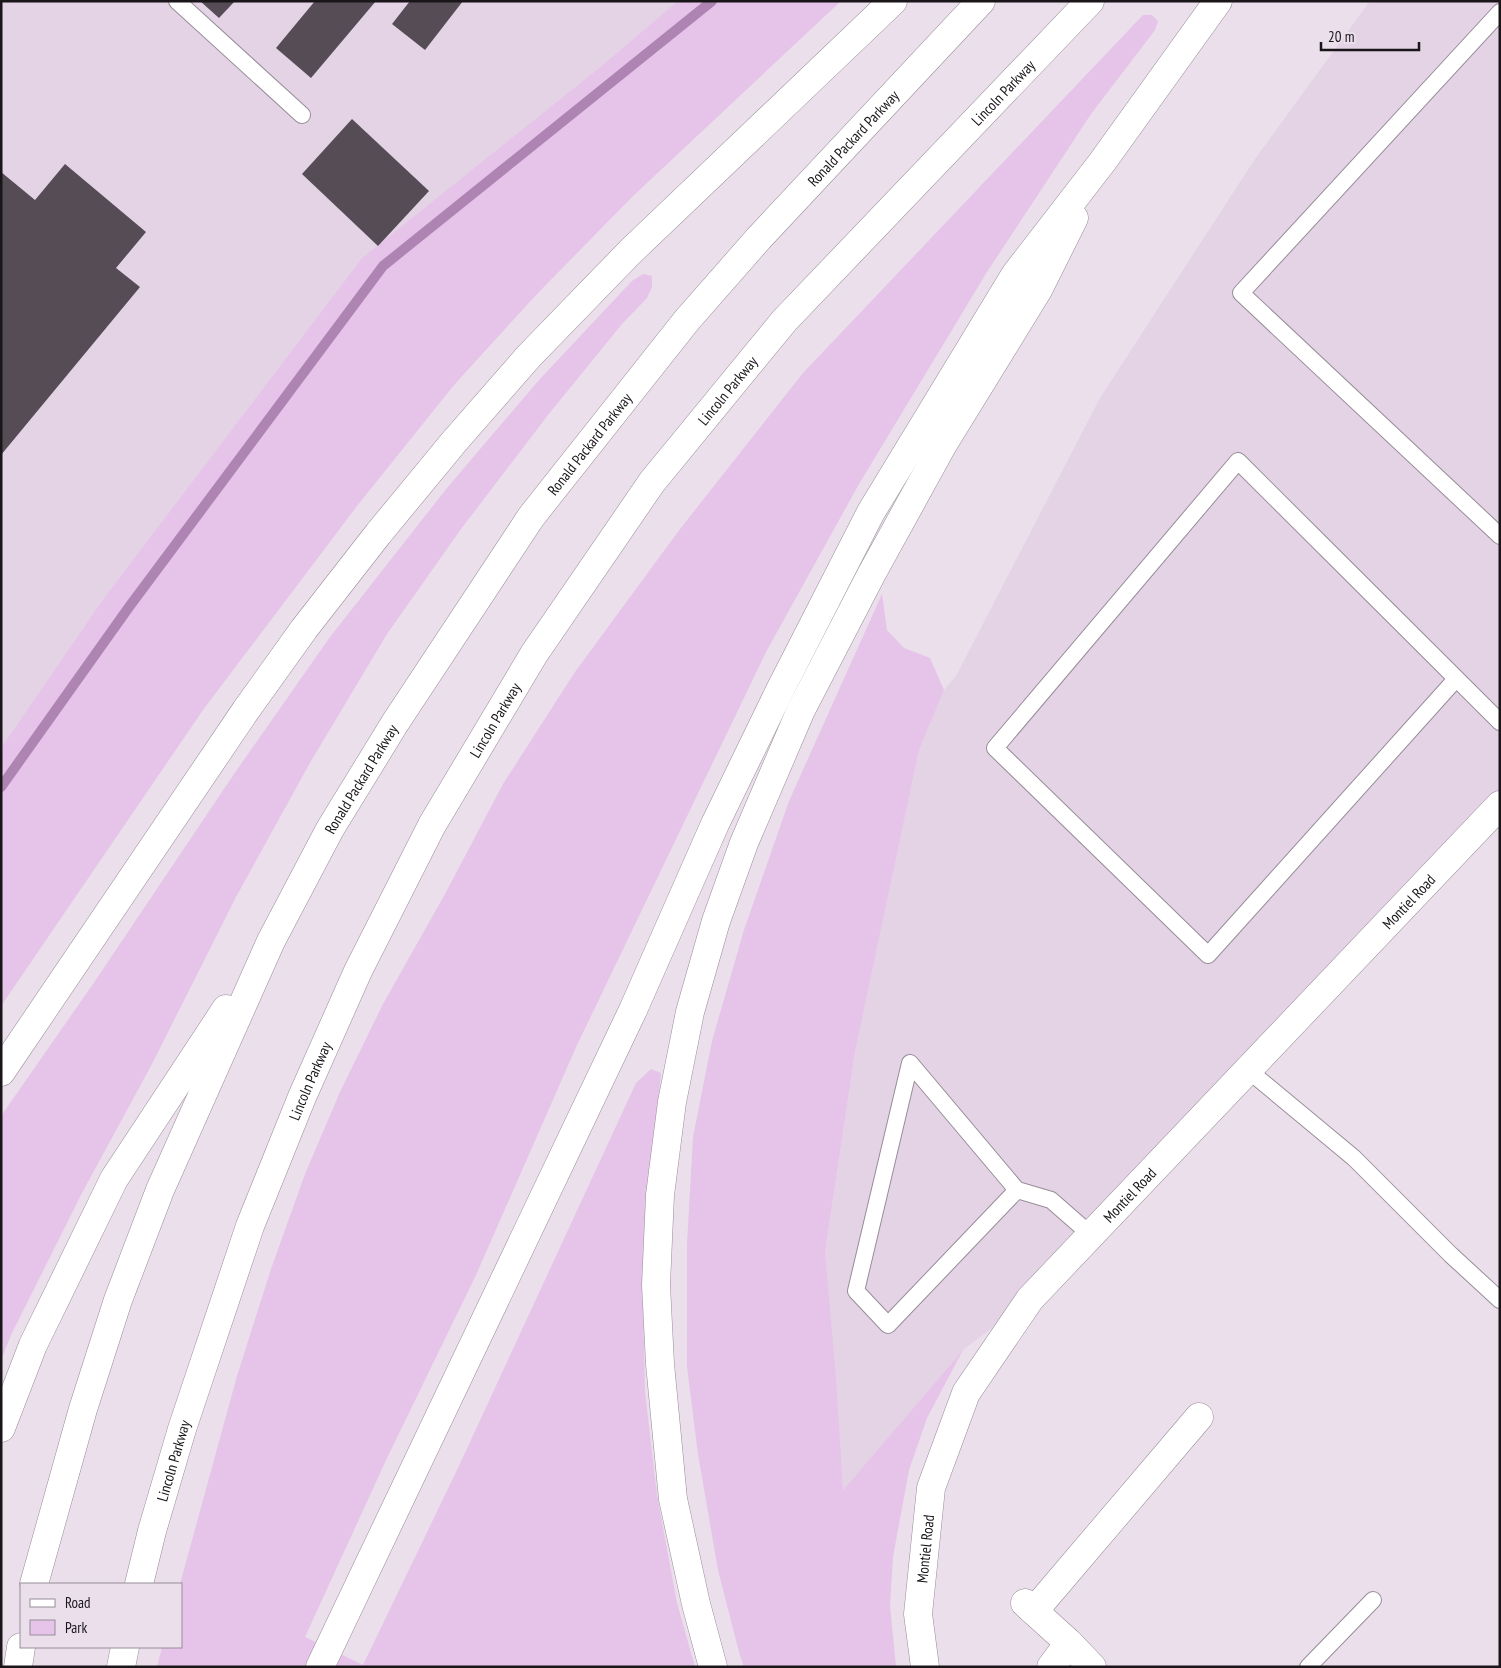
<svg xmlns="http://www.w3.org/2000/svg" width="1501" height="1668" viewBox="0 0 1501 1668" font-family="'PT Sans Narrow',sans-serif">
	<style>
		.built { fill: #e3d3e5 }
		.green { fill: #e6c3e9 }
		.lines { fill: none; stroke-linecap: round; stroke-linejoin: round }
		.stream { stroke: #ae84b3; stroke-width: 10 }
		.building { fill: #554c56 }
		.lane-casing { stroke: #978d98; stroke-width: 18 }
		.street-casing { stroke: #978d98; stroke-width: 29 }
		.secondary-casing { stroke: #978d98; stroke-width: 29 }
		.highway-casing { stroke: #978d98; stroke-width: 29 }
		.lane { stroke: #fff; stroke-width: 16 }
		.street { stroke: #fff; stroke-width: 28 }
		.secondary { stroke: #fff; stroke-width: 28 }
		.highway { stroke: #fff; stroke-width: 28 }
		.labels { text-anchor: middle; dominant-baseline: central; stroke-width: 5; stroke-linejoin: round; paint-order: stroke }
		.street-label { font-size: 15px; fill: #191519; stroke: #eadfeb }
	</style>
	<rect width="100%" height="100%" fill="#eadfeb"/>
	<g class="built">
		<path d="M1,1H678L599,68L362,258L104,598L1,748Z"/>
		<path d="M1370,1H1500V803L1030,1299L963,1350L842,1491L825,1252L855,1052L919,750L944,690L956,676L1100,398L1255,159Z"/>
	</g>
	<g class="green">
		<path d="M678,1H841L632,197L537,294L454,385L357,506L203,710L1,1006V748L104,598L362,258L599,68Z"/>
		<path d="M1143,15H1152L1158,21L1155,30L1091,114L987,272L859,484L766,652L577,1045L476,1275L387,1458L305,1637L363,1665L458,1468L636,1083L651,1069L661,1073L647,1210L643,1293L645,1392L657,1495L677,1603L695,1667H157L162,1647H181V1584H180L237,1376L271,1269L305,1174L340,1092L383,1004L445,894L503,784L575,672L680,529L803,373Z"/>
		<path d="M643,274L652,276V287L647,298L622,324L548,415L461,529L387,634L311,761L236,897L152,1064L82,1193L11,1335L1,1360V1116L93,984L234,774L330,637L447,488L539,380L632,281Z"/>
		<path d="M882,594L887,630L904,648L930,658L944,690L919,750L855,1052L825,1252L836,1379L843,1490L963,1350L927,1418L909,1470L893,1557L890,1605L896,1667H744L739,1652L718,1570L698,1454L687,1367V1244L693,1137L712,1041L744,930L789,801Z"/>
	</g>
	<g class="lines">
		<path class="stream" d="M1,787L129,607L383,266L712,1"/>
	</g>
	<g class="building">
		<path d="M200,1H235L219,18Z"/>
		<path d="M315,1H376L311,78L276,48Z"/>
		<path d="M410,1H463L425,50L392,24Z"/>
		<path d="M352,119L429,191L378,246L302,174Z"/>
		<path d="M65,164L146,232L116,268L140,287L1,455V172L35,200Z"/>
	</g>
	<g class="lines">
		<defs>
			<g id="lane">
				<path d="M177,1L302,115"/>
				<path d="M1500,12L1241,293L1500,536"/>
				<path d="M1456,679L1208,955L995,748L1238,461L1500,722"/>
				<path d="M1248,1070L1354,1158L1451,1255L1500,1300"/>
				<path d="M1017,1190L910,1063L856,1291L888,1325L1017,1190L1051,1200L1091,1235"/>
				<path d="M1308,1667L1373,1600"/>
			</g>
			<g id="street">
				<path d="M1025,1603L1069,1643L1092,1667"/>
				<path d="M1034,1611L1199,1417"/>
				<path d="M1051,1667L1069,1643"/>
			</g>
			<g id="secondary">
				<path id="s1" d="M925,1667L918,1614L931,1488L966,1393L1030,1299L1500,805"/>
			</g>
			<g id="highway">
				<path d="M1,1072L246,710L304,629L378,534L453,443L529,356L630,252L893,1"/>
				<path d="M1,1428L33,1345L114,1179L226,1009"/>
				<path id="s2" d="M34,1584L83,1409L118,1300L160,1190L271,941L330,829L395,723L531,517L687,320L759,238L981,1"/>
				<path id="s3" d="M139,1584L152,1531L182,1429L250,1226L302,1097L358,971L432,825L534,654L652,482L784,321L1090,1"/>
				<path d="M18,1667L21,1647"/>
				<path d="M121,1667L125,1647"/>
				<path d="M320,1667L633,1010L715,824L781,688L871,512L1015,275L1103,161L1218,1"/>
				<path d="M713,1667L696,1604L673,1499L660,1364L656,1285L660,1195L672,1102L690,1012L716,921L744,843L801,710L871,575L942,446L1038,290L1074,218"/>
			</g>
		</defs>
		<use href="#lane" class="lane-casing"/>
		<use href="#street" class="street-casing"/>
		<use href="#secondary" class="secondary-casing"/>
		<use href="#highway" class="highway-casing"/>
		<use href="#lane" class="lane"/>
		<use href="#street" class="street"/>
		<use href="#secondary" class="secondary"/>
		<use href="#highway" class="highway"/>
	</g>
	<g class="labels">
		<g class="street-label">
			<text stroke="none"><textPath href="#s3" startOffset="1748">Lincoln Parkway</textPath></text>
			<text stroke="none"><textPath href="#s2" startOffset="1682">Ronald Packard Parkway</textPath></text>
			<text stroke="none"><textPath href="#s3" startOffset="1342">Lincoln Parkway</textPath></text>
			<text stroke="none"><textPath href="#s2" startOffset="1278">Ronald Packard Parkway</textPath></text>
			<text stroke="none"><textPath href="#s3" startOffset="938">Lincoln Parkway</textPath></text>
			<text stroke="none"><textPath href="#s2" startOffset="872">Ronald Packard Parkway</textPath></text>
			<text stroke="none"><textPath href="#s1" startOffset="944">Montiel Road</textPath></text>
			<text stroke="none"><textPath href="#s3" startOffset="532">Lincoln Parkway</textPath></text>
			<text stroke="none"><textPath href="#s1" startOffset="539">Montiel Road</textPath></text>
			<text stroke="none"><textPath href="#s3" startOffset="128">Lincoln Parkway</textPath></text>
			<text stroke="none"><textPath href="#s1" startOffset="119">Montiel Road</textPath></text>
		</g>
	</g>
	<rect width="1501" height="1668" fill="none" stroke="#191519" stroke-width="5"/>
	<rect x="20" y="1583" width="162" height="65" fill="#eadfeb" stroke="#968e97"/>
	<rect x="30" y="1599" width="25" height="8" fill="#ffffff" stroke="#968e97"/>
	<text x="65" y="1608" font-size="15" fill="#191519">Road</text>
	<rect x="30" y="1620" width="25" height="15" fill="#e6c3e9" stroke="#968e97"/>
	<text x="65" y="1633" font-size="15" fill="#191519">Park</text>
	<path d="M1321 42v8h98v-8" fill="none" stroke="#191519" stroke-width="2.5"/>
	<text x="1328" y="42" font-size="15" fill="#191519" stroke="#eadfeb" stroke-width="4" paint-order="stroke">20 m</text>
</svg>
